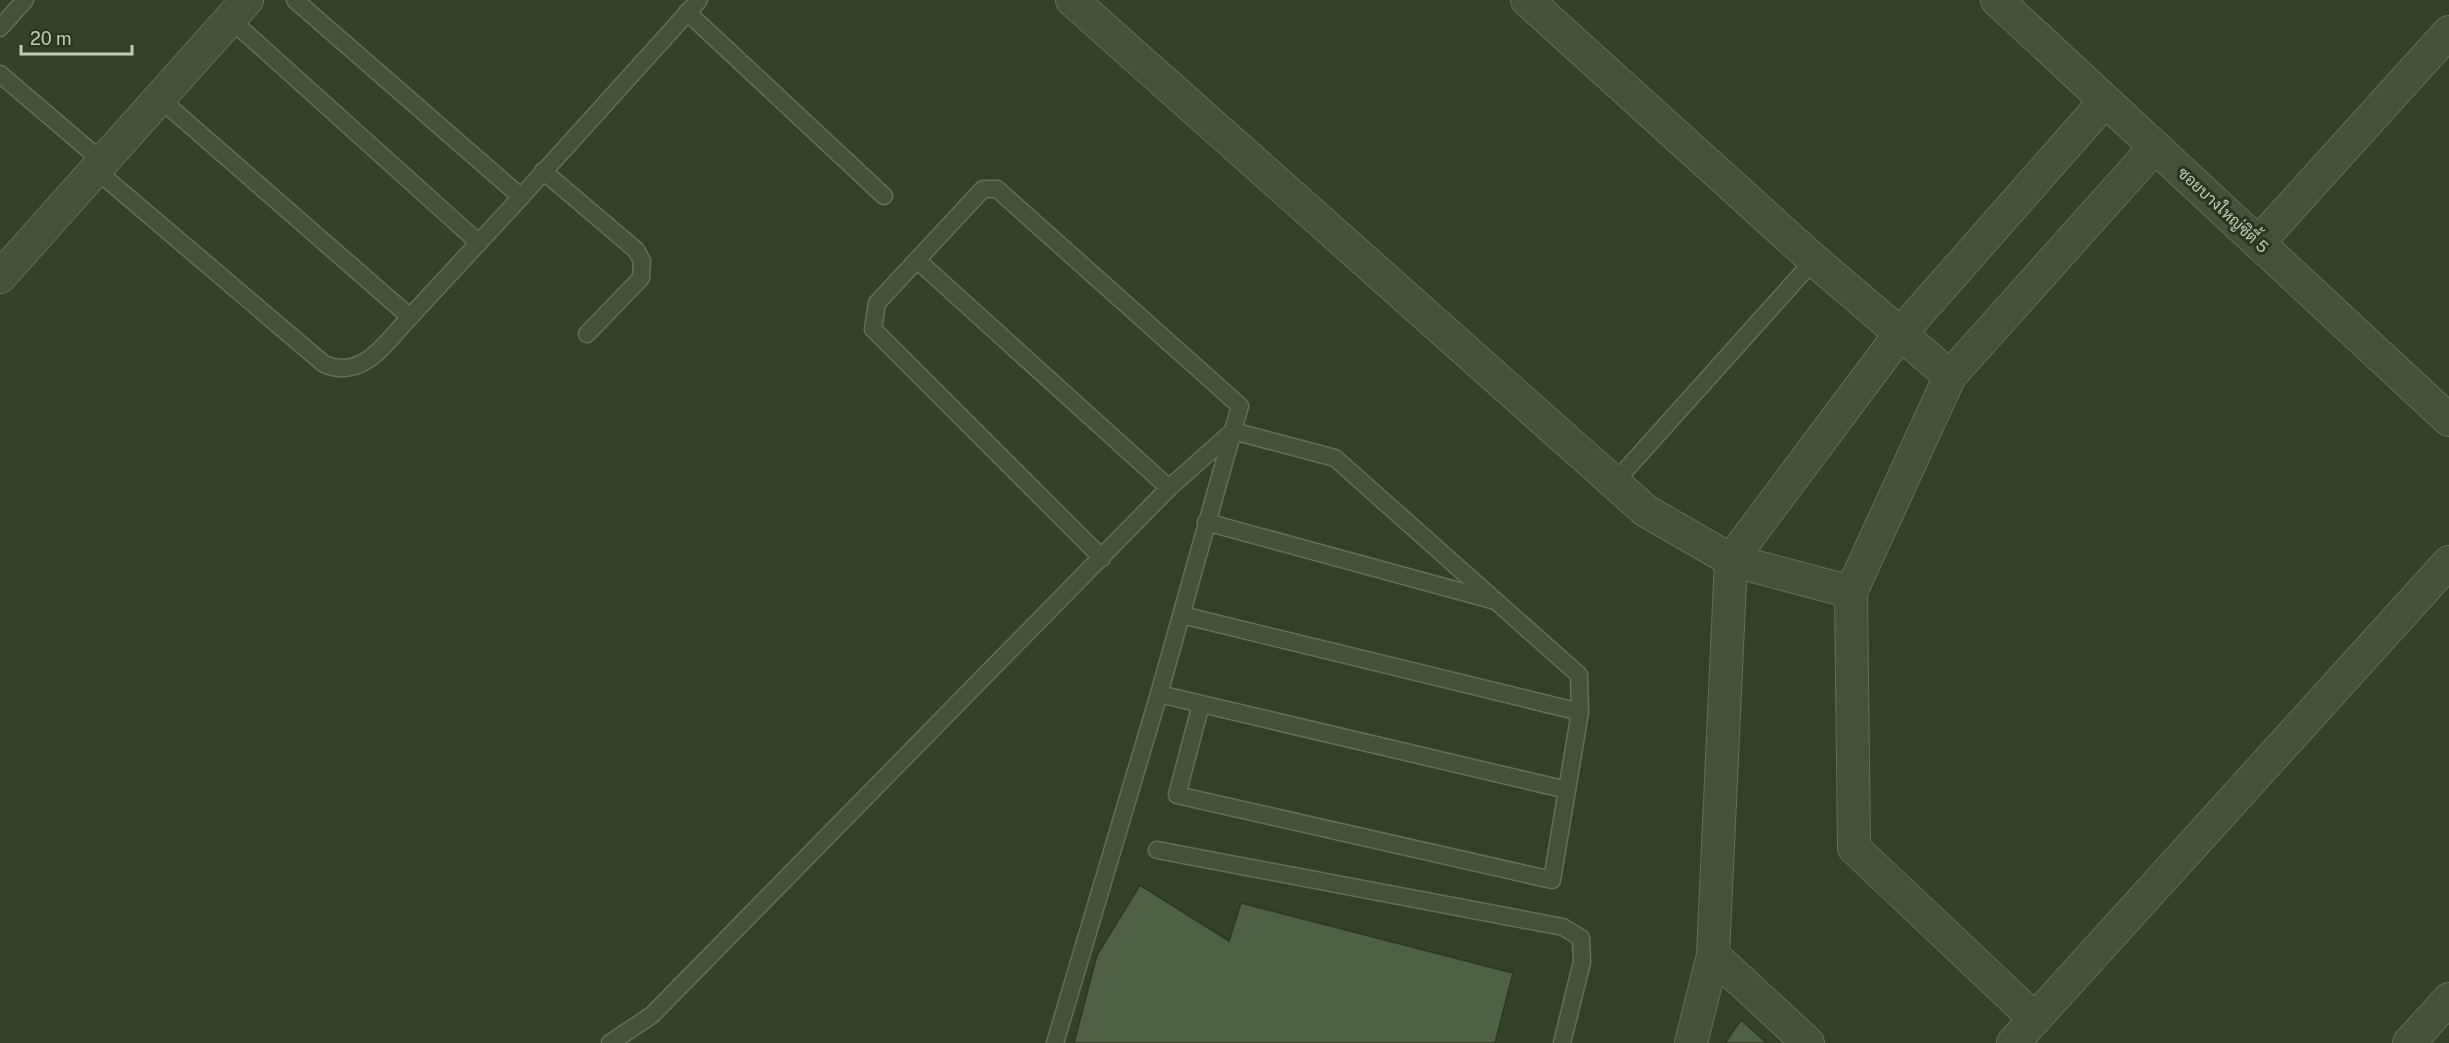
<svg xmlns="http://www.w3.org/2000/svg" width="2449" height="1043" viewBox="0 0 2449 1043" font-family="'Public Sans',Sarabun,sans-serif">
	<style>
		.building { fill: #506044; stroke: #2b3923; stroke-width: 1.5 }
		.lines { fill: none; stroke-linecap: round; stroke-linejoin: round }
		.service-casing { stroke: #626f5a; stroke-width: 19 }
		.minor-casing { stroke: #626f5a; stroke-width: 34 }
		.service { stroke: #44513c; stroke-width: 16 }
		.minor { stroke: #44513c; stroke-width: 32 }
		.labels { text-anchor: middle; dominant-baseline: central; stroke-width: 6; stroke-linejoin: round; paint-order: stroke }
		.street-label { font-size: 16px; fill: #bfcbb9; stroke: #293721 }
	</style>
	<rect width="100%" height="100%" fill="#324128"/>
	<g class="building">
		<path d="M1140,885L1229,941L1241,903L1513,973L1495,1043H1074L1097,955Z"/>
		<path d="M1741,1020L1767,1043H1725Z"/>
	</g>
	<g class="lines">
		<defs>
			<g id="service">
				<path d="M295,0L521,197L699,0"/>
				<path d="M687,12L884,196"/>
				<path d="M230,19L479,243"/>
				<path d="M0,28L25,0"/>
				<path d="M0,74L103,162"/>
				<path d="M159,98L410,317L521,197"/>
				<path d="M96,170L324,364C363,381 386,342 410,317"/>
				<path d="M543,171L636,250L642,261L641,278L587,334"/>
				<path d="M917,260L1169,488"/>
				<path d="M1614,483L1814,260"/>
				<path d="M1206,522L1492,600"/>
				<path d="M1182,615L1580,712"/>
				<path d="M1159,694L1567,790"/>
				<path d="M1157,850L1563,927L1581,938L1582,962L1562,1043"/>
				<path d="M610,1043L652,1015L1169,488L1233,431L1335,458L1579,675L1580,712L1552,880L1177,795L1201,704"/>
				<path d="M1055,1043L1159,694L1240,406L997,189H983L877,303L873,329L1102,558"/>
			</g>
			<g id="minor">
				<path d="M1072,0L1646,511L1731,560L1851,592"/>
				<path d="M1527,0L1814,260L1950,376"/>
				<path d="M1997,0L2449,420"/>
				<path d="M2258,243L2449,32"/>
				<path d="M0,277L247,0"/>
				<path d="M1713,955L1808,1043"/>
				<path d="M2035,1019L1854,848L1851,592L1950,376L2155,147"/>
				<path d="M1691,1043L1713,955L1731,560L1900,334L2105,101"/>
				<path d="M2013,1043L2449,562"/>
				<path d="M2409,1043L2449,999"/>
			</g>
		</defs>
		<use href="#service" class="service-casing"/>
		<use href="#minor" class="minor-casing"/>
		<use href="#service" class="service"/>
		<use href="#minor" class="minor"/>
	</g>
	<g class="labels">
		<g class="street-label">
			<text transform="translate(2223 210) rotate(43)">ซอยบางใหญ่ซิตี้ 5</text>
		</g>
	</g>
	<path d="M21 45v9h111v-9" fill="none" stroke="#bfcbb9" stroke-width="3"/>
	<text x="30" y="45" font-size="18" fill="#bfcbb9" stroke="#293721" stroke-width="4.5" paint-order="stroke">20 m</text>
</svg>
